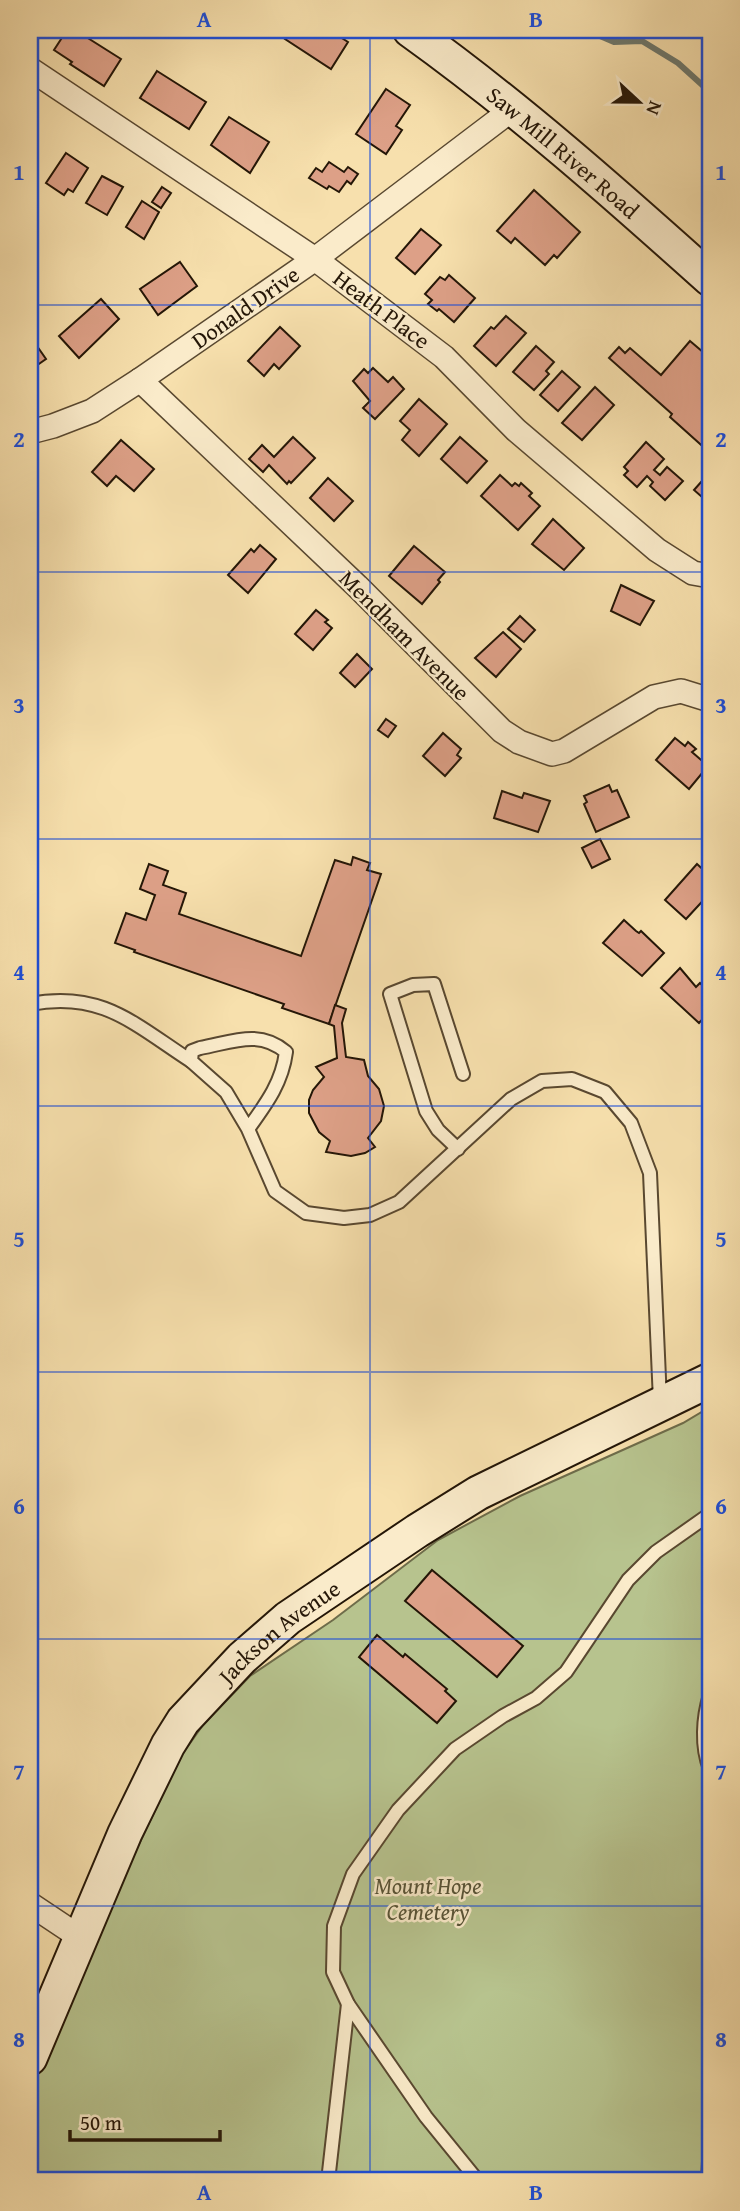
<svg xmlns="http://www.w3.org/2000/svg" width="740" height="2211" viewBox="0 0 740 2211" font-family="'Gentium Book Plus',serif">
	<style>
		.green { fill: #b7c38e; stroke: #6e6c4a; stroke-width: 2 }
		.lines { fill: none; stroke-linecap: round; stroke-linejoin: round }
		.stream { stroke: #6e796e; stroke-width: 6 }
		.building { fill: #dda087; stroke: #241607; stroke-width: 2 }
		.service-casing { stroke: #594830; stroke-width: 16 }
		.minor-casing { stroke: #594830; stroke-width: 26 }
		.secondary-casing { stroke: #241607; stroke-width: 37 }
		.service { stroke: #faebca; stroke-width: 12 }
		.minor { stroke: #faebca; stroke-width: 23 }
		.secondary { stroke: #faebca; stroke-width: 33 }
		.grid { fill: none; stroke: #1d4ed8; stroke-width: 2; stroke-opacity: 0.55 }
		.labels { text-anchor: middle; dominant-baseline: central; stroke-width: 5; stroke-linejoin: round; paint-order: stroke }
		.street-label { font-size: 23px; fill: #241607; stroke: #faebca }
		.park-label { font-size: 23px; font-style: italic; fill: #575336; stroke: #faebca }
		.neatline { fill: none; stroke: #1d4ed8; stroke-width: 2.5 }
		.grid-label { font-size: 23px; text-anchor: middle; font-weight: bold; fill: #1d4ed8 }
	</style>
	<rect width="100%" height="100%" fill="#f7e0ad"/>
	<filter id="stains"><feTurbulence type="fractalNoise" baseFrequency=".00286" numOctaves="4"/><feColorMatrix values="0 0 0 0 .2 0 0 0 0 .09 0 0 0 0 .02 0 0 0 .5 -.17"/></filter>
	<radialGradient id="worn" r=".72"><stop offset=".6" stop-color="#630" stop-opacity="0"/><stop offset="1" stop-color="#630" stop-opacity=".3"/></radialGradient>
	<path class="green" d="M710,1407V2181H30V2090L63,2021L132,1859L181,1756L203,1725L250,1676L333,1620L438,1540L520,1496L683,1423Z"/>
	<g class="lines">
		<path class="stream" d="M586,30L614,42L642,41L678,63L710,92"/>
	</g>
	<g class="building">
		<path d="M67,30H75L121,59L104,86L70,64L72,62L54,50Z"/>
		<path d="M292,30H329L348,42L331,69L285,39Z"/>
		<path d="M157,71L206,102L189,129L140,98Z"/>
		<path d="M386,89L410,105L396,126L402,130L386,154L356,134Z"/>
		<path d="M229,117L269,142L250,173L211,145Z"/>
		<path d="M66,153L88,168L73,192L68,189L64,195L46,183Z"/>
		<path d="M329,162L344,172L348,167L358,174L351,184L347,181L339,192L329,186L327,189L309,178L316,168L322,172Z"/>
		<path d="M102,176L123,187L107,215L86,203Z"/>
		<path d="M162,187L171,193L161,208L152,202Z"/>
		<path d="M534,190L580,232L557,258L554,255L545,265L515,238L511,243L497,231Z"/>
		<path d="M142,201L159,212L144,239L126,227Z"/>
		<path d="M421,229L441,245L415,274L396,258Z"/>
		<path d="M180,262L197,286L158,315L140,289Z"/>
		<path d="M449,275L475,298L454,322L439,309L437,311L428,304L432,300L425,294L440,277L445,280Z"/>
		<path d="M101,299L119,319L79,358L59,336Z"/>
		<path d="M506,316L526,333L496,366L474,346L491,327L494,329Z"/>
		<path d="M280,327L300,346L279,369L274,364L264,376L248,361Z"/>
		<path d="M30,336L46,359L30,370Z"/>
		<path d="M690,341L703,352L710,354L709,452L670,417L672,414L609,358L619,347L625,353L630,348L661,375Z"/>
		<path d="M536,346L554,362L546,371L549,374L534,390L513,372Z"/>
		<path d="M373,368L388,382L393,377L404,389L375,419L363,408L370,401L353,381L364,369L368,373Z"/>
		<path d="M562,371L580,387L558,411L540,395Z"/>
		<path d="M595,387L614,405L582,440L562,423Z"/>
		<path d="M419,399L447,424L419,456L402,440L410,430L400,421Z"/>
		<path d="M293,437L315,458L291,483L289,481L287,484L269,465L263,472L249,459L262,445L274,457Z"/>
		<path d="M460,437L487,461L467,483L441,459Z"/>
		<path d="M121,440L154,469L134,491L116,476L107,486L92,472Z"/>
		<path d="M646,442L664,459L654,470L660,475L667,467L683,481L665,500L650,486L653,482L647,476L637,487L624,475L628,471L624,467Z"/>
		<path d="M710,472V504L694,490Z"/>
		<path d="M500,475L512,486L515,483L519,486L521,483L532,493L529,496L540,506L518,530L481,496Z"/>
		<path d="M328,478L353,501L334,521L310,498Z"/>
		<path d="M553,519L584,548L564,570L532,544Z"/>
		<path d="M260,545L276,559L248,593L228,575L251,549L254,552Z"/>
		<path d="M414,546L445,572L438,580L440,582L422,604L389,576Z"/>
		<path d="M621,585L654,601L640,625L611,611Z"/>
		<path d="M316,610L328,620L325,622L332,628L313,650L295,634Z"/>
		<path d="M520,616L535,630L524,642L508,629Z"/>
		<path d="M503,632L521,649L496,677L475,658Z"/>
		<path d="M357,654L372,669L355,687L340,673Z"/>
		<path d="M386,719L396,726L388,737L378,730Z"/>
		<path d="M443,733L461,749L457,755L461,758L445,776L423,756Z"/>
		<path d="M675,738L685,746L688,742L696,749L692,752L708,766L689,789L656,760Z"/>
		<path d="M609,785L612,792L617,790L629,817L596,832L584,804L587,802L584,796Z"/>
		<path d="M502,791L522,798L524,793L550,801L538,832L494,818Z"/>
		<path d="M600,839L610,859L592,868L582,848Z"/>
		<path d="M353,857L370,863L367,870L381,874L329,1024L282,1008L284,1004L134,952L135,950L115,943L126,913L146,920L155,895L140,889L149,864L168,871L163,885L186,893L179,914L301,956L335,860L351,865Z"/>
		<path d="M697,864L710,876V893L686,919L665,900Z"/>
		<path d="M624,920L636,931L639,933L641,931L664,953L642,976L603,943Z"/>
		<path d="M680,968L696,987L700,983L706,989L704,991L710,997V1011L699,1023L661,988Z"/>
		<path d="M335,1005L346,1009L342,1023L346,1057L364,1060L368,1076L379,1089L384,1106L381,1121L368,1138L375,1147L365,1153L351,1156L326,1152L330,1141L319,1132L309,1113V1100L313,1090L324,1077L316,1067L337,1058L334,1026L329,1024Z"/>
		<path d="M432,1570L523,1646L497,1677L405,1601Z"/>
		<path d="M377,1635L403,1657L405,1654L447,1689L445,1691L456,1701L437,1723L359,1657Z"/>
	</g>
	<g class="lines">
		<defs>
			<g id="service">
				<path d="M30,1004C101,990 134,1024 191,1061"/>
				<path d="M248,1129C266,1104 282,1083 286,1052C259,1029 233,1042 200,1048L192,1051L191,1061L226,1092L248,1129L275,1191L306,1213L344,1218L370,1215L399,1202L511,1099L542,1081L572,1079L605,1092L631,1123L650,1173L660,1401"/>
				<path d="M458,1149L438,1130L426,1111L390,994L413,985L434,984L463,1074"/>
				<path d="M710,1695C703,1717 701,1747 710,1769"/>
				<path d="M328,2181L348,2004"/>
				<path d="M478,2181L426,2117L348,2004L333,1972L334,1926L353,1874L398,1810L455,1749L503,1716L536,1698L566,1672L628,1580L656,1552L710,1514"/>
				<path d="M708,2181L710,2142"/>
			</g>
			<g id="minor">
				<path d="M30,69L315,259L444,357L516,430L657,550L693,573L710,576"/>
				<path d="M140,380L357,586L502,731L519,742L552,754L564,751L654,697L681,691L710,700"/>
				<path d="M30,432L53,426L92,411L140,380L315,259L514,108"/>
				<path d="M30,1904L81,1938"/>
			</g>
			<g id="secondary">
				<path id="s1" d="M410,30C516,106 613,192 710,279"/>
				<path id="s2" d="M30,2058L125,1833L168,1745L183,1721L242,1658L288,1618L417,1531L478,1493L710,1380"/>
			</g>
		</defs>
		<use href="#service" class="service-casing"/>
		<use href="#minor" class="minor-casing"/>
		<use href="#secondary" class="secondary-casing"/>
		<use href="#service" class="service"/>
		<use href="#minor" class="minor"/>
		<use href="#secondary" class="secondary"/>
	</g>
	<path class="grid" d="M370,30V2181M30,305H710M30,572H710M30,839H710M30,1106H710M30,1372H710M30,1639H710M30,1906H710"/>
	<g class="labels">
		<g class="street-label">
			<text stroke="none"><textPath href="#s1" startOffset="196">Saw Mill River Road</textPath></text>
			<text transform="translate(245 307) rotate(-35)">Donald Drive</text>
			<text transform="translate(382 309) rotate(37)">Heath Place</text>
			<text transform="translate(405 635) rotate(45)">Mendham Avenue</text>
			<text stroke="none"><textPath href="#s2" startOffset="502">Jackson Avenue</textPath></text>
		</g>
		<g class="park-label">
			<text x="428" y="1885">Mount Hope<tspan x="428" dy="26">Cemetery</tspan></text>
		</g>
	</g>
	<rect width="740" height="2211" fill="none" stroke="#f7e0ad" stroke-width="77"/>
	<g transform="translate(639 102) rotate(112)" stroke="#faebca" stroke-width="5" paint-order="stroke">
	<path d="M0-5L12 26L0 18L-12 26Z" fill="#241607"/>
	<text y="-10" font-size="19" font-weight="bold" text-anchor="middle" fill="#241607">N</text>
	</g>
	<path d="M70 2130v10h150v-10" fill="none" stroke="#241607" stroke-width="3.5"/>
	<text x="80" y="2130" font-size="21" fill="#241607" stroke="#faebca" stroke-width="5" paint-order="stroke">50 m</text>
	<rect x="38" y="38" width="664" height="2134" class="neatline"/>
	<g class="grid-label">
		<text x="204" y="27">A</text>
		<text x="536" y="27">B</text>
		<text x="19" y="180">1</text>
		<text x="721" y="180">1</text>
		<text x="19" y="447">2</text>
		<text x="721" y="447">2</text>
		<text x="19" y="713">3</text>
		<text x="721" y="713">3</text>
		<text x="19" y="980">4</text>
		<text x="721" y="980">4</text>
		<text x="19" y="1247">5</text>
		<text x="721" y="1247">5</text>
		<text x="19" y="1514">6</text>
		<text x="721" y="1514">6</text>
		<text x="19" y="1780">7</text>
		<text x="721" y="1780">7</text>
		<text x="19" y="2047">8</text>
		<text x="721" y="2047">8</text>
		<text x="204" y="2200">A</text>
		<text x="536" y="2200">B</text>
	</g>
	<rect width="100%" height="100%" filter="url(#stains)"/>
	<rect width="100%" height="100%" fill="url(#worn)"/>
</svg>
